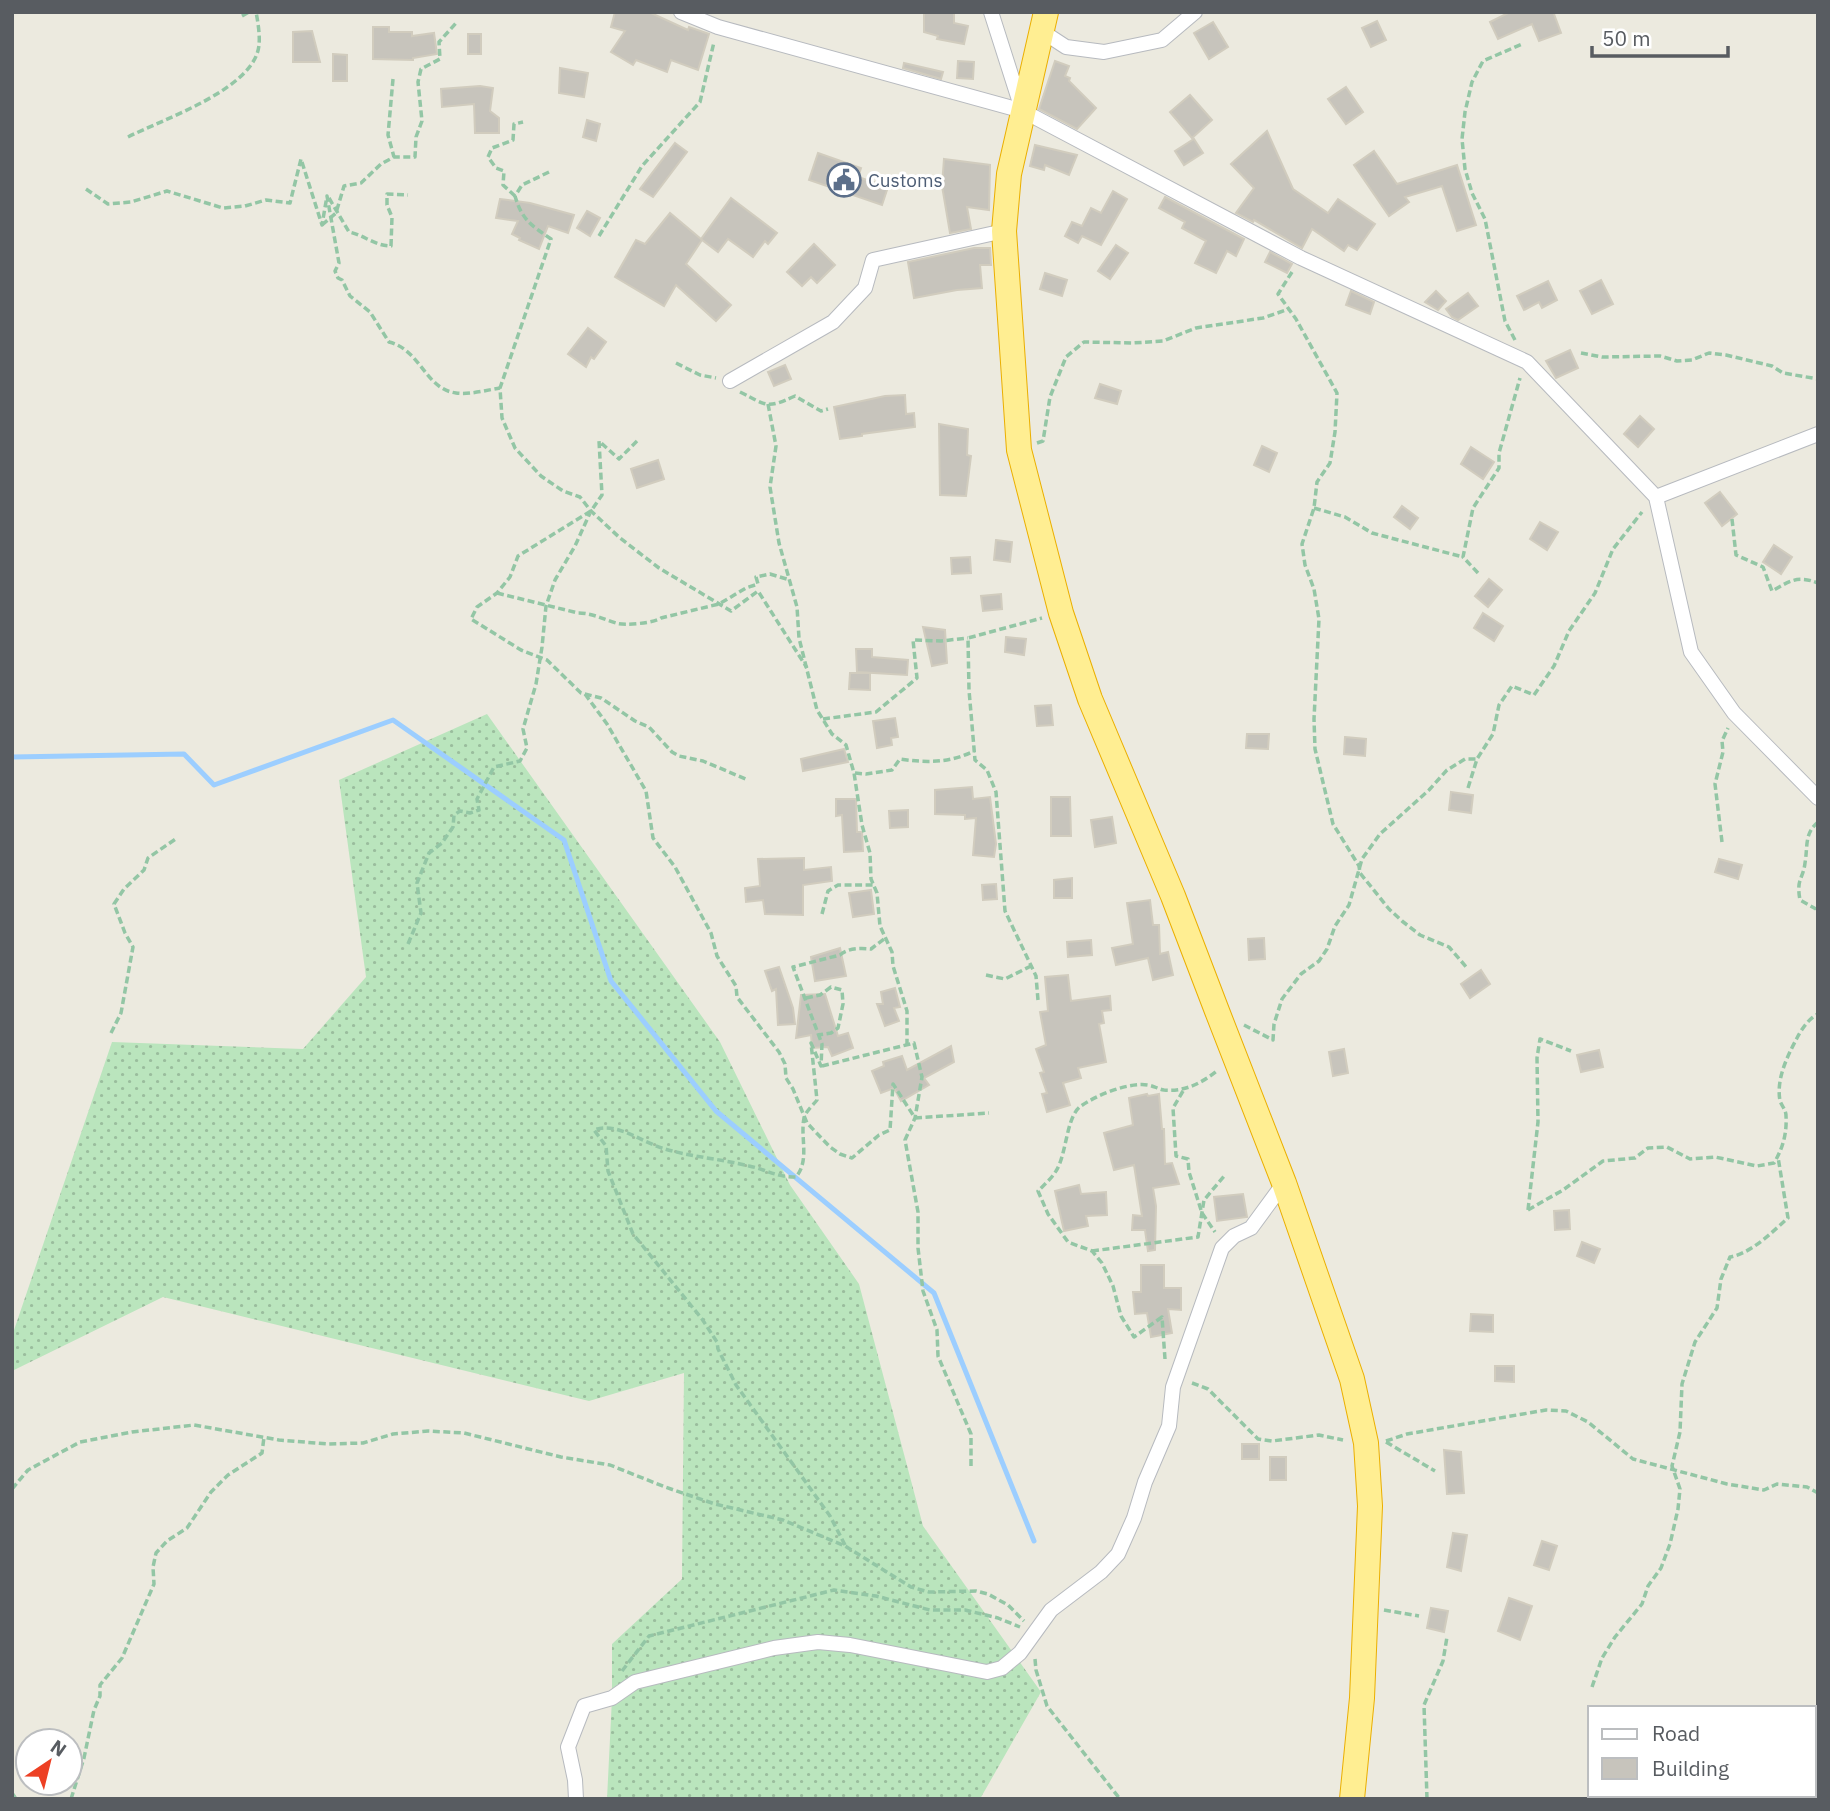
<svg xmlns="http://www.w3.org/2000/svg" width="1830" height="1811" viewBox="0 0 1830 1811" font-family="'IBM Plex Sans',sans-serif">
	<style>
		.grass { fill: url(#grass-dots) }
		.lines { fill: none; stroke-linecap: round; stroke-linejoin: round }
		.stream { stroke: #9cceff; stroke-width: 5 }
		.building { fill: #c7c4bc; stroke: #d1ccbe; stroke-width: 2 }
		.minor-casing { stroke: #b7babf; stroke-width: 16 }
		.trunk-casing { stroke: #ebaf00; stroke-width: 26 }
		.path { stroke: #93c6a5; stroke-width: 3.5; stroke-dasharray: 7 3.5; stroke-linecap: butt }
		.minor { stroke: #fff; stroke-width: 14 }
		.trunk { stroke: #ffee92; stroke-width: 24 }
		.labels { text-anchor: middle; dominant-baseline: central; stroke-width: 6; stroke-linejoin: round; paint-order: stroke }
		.service-label { font-size: 19px; fill: #4e5e75; stroke: #fff; text-anchor: start }
	</style>
	<defs>
		<pattern id="grass-dots" width="8" height="8" patternUnits="userSpaceOnUse" patternTransform="scale(1.75)"><rect width="8" height="8" fill="#bae5bd"/><path d="M2 2h.1M6 6h.1" fill="none" stroke="#9abd9d" stroke-width="1.8" stroke-linecap="round"/></pattern>
	</defs>
	<rect width="100%" height="100%" fill="#eceadf"/>
	<path class="grass" d="M487,714L720,1042L790,1185L859,1284L923,1526L1041,1692L980,1799H607L612,1698V1644L682,1579L684,1373L589,1401L163,1297L12,1371V1336L112,1042L303,1049L366,977L339,780Z"/>
	<g class="lines">
		<path class="stream" d="M12,757L184,754L214,785L393,720L564,840L611,981L716,1111L934,1293L1034,1541"/>
	</g>
	<g class="building">
		<path d="M615,12H649L688,30L689,27L709,34L698,70L671,60L667,72L636,60L633,65L611,52L625,31L611,27Z"/>
		<path d="M924,12H954V23L968,26L964,44L937,39L938,36L924,32Z"/>
		<path d="M1510,12H1557L1554,14L1561,33L1539,41L1532,24L1498,39L1490,22Z"/>
		<path d="M1377,21L1386,40L1371,47L1362,28Z"/>
		<path d="M1213,22L1228,47L1209,59L1194,33Z"/>
		<path d="M373,27H389V32H412V36L434,33L437,54L413,58V60L373,59Z"/>
		<path d="M312,31L320,62H293V32Z"/>
		<rect x="468" y="34" width="13" height="20"/>
		<path d="M333,54L347,55V81H333Z"/>
		<path d="M958,61L974,62L973,79L957,78Z"/>
		<path d="M1055,61L1069,66L1065,76L1070,78L1069,81L1096,108L1077,129L1039,109Z"/>
		<path d="M904,63L943,72L941,79L903,68Z"/>
		<path d="M560,68L588,73L584,97L559,93Z"/>
		<path d="M480,86L493,88L490,111L499,118V133H475L474,104L442,107L441,89Z"/>
		<path d="M1346,87L1363,112L1346,124L1328,99Z"/>
		<path d="M1190,95L1212,120L1192,138L1170,112Z"/>
		<path d="M587,120L600,124L596,141L583,137Z"/>
		<path d="M1267,131L1293,189L1328,213L1338,199L1375,224L1357,250L1348,245L1344,251L1312,229L1302,248L1254,220L1253,222L1236,213L1254,188L1231,164Z"/>
		<path d="M1194,139L1203,153L1184,165L1175,151Z"/>
		<path d="M675,143L687,152L653,197L640,189Z"/>
		<path d="M1035,145L1077,155L1069,175L1045,165L1044,170L1030,166Z"/>
		<path d="M1374,151L1397,184L1457,165L1476,225L1457,231L1442,186L1405,197L1409,202L1389,216L1354,165Z"/>
		<path d="M818,153L861,168L858,177L888,187L882,205L809,180Z"/>
		<path d="M944,159L990,165L989,210L967,207L971,229L950,233L942,186Z"/>
		<path d="M1113,191L1127,199L1101,245L1082,236L1078,243L1065,236L1072,222L1082,226L1091,208L1101,213Z"/>
		<path d="M1165,197L1244,239L1236,256L1227,251L1216,273L1195,263L1206,241L1182,228L1185,222L1159,208Z"/>
		<path d="M731,198L777,233L768,244L765,241L753,257L728,239L718,252L702,240L686,264L731,305L716,321L676,285L664,306L615,277L636,240L645,244L670,213L701,239Z"/>
		<path d="M500,199L530,203L574,215L568,233L548,226L539,249L519,240L520,238L512,234L518,221L496,218Z"/>
		<path d="M587,211L600,218L590,236L577,228Z"/>
		<path d="M814,244L835,265L817,283L811,277L802,286L787,272Z"/>
		<path d="M1116,245L1128,253L1110,279L1098,271Z"/>
		<path d="M974,248H990L991,265H980L982,288L957,290L914,298L908,262Z"/>
		<path d="M1270,252L1292,264L1287,273L1265,262Z"/>
		<path d="M1045,273L1067,280L1062,296L1040,289Z"/>
		<path d="M1601,280L1613,304L1592,314L1580,291Z"/>
		<path d="M1548,281L1557,300L1542,308L1539,302L1524,310L1517,296Z"/>
		<path d="M1351,291L1374,302L1370,314L1346,305Z"/>
		<path d="M1436,291L1446,301L1438,310L1425,302Z"/>
		<path d="M1468,293L1478,306L1458,320L1452,317L1446,309Z"/>
		<path d="M588,328L606,342L594,359L591,357L586,367L568,354Z"/>
		<path d="M1570,350L1578,368L1556,378L1546,361Z"/>
		<path d="M785,365L791,379L774,386L768,372Z"/>
		<path d="M1100,384L1121,391L1117,404L1095,398Z"/>
		<path d="M905,395L906,414L914,413L915,427L862,434V436L840,439L834,407L885,396Z"/>
		<path d="M1640,416L1654,429L1638,447L1624,434Z"/>
		<path d="M939,424L968,429L967,455L971,456L966,496L940,495Z"/>
		<path d="M1262,446L1277,453L1269,472L1254,465Z"/>
		<path d="M1471,447L1494,462L1483,479L1461,464Z"/>
		<path d="M658,460L664,479L637,488L631,469Z"/>
		<path d="M1720,492L1737,514L1722,526L1705,503Z"/>
		<path d="M1402,506L1418,518L1410,529L1394,517Z"/>
		<path d="M1540,522L1558,532L1547,550L1530,539Z"/>
		<path d="M996,540L1012,542L1010,562L994,560Z"/>
		<path d="M1774,545L1792,557L1781,574L1763,562Z"/>
		<path d="M970,557L971,573L952,574L951,558Z"/>
		<path d="M1489,579L1502,590L1488,607L1475,596Z"/>
		<path d="M1001,594L1002,609L983,611L981,596Z"/>
		<path d="M1483,613L1503,626L1494,641L1474,628Z"/>
		<path d="M923,627L945,630L947,663L932,666Z"/>
		<path d="M1006,637L1026,639L1024,655L1005,652Z"/>
		<path d="M856,649H872V657L908,660L907,675L857,672Z"/>
		<path d="M850,673H870V690L849,689Z"/>
		<path d="M1051,705L1053,725L1037,726L1035,706Z"/>
		<path d="M895,718L898,737L891,738L892,745L877,748L873,721Z"/>
		<path d="M1247,734H1269L1268,749L1246,748Z"/>
		<path d="M1345,737L1366,739L1365,756L1344,754Z"/>
		<path d="M844,749L848,762L803,771L801,759Z"/>
		<path d="M972,787L973,799L990,797L996,844L994,857L973,855L976,818L965,819V815L935,814V790Z"/>
		<path d="M1451,792L1473,795L1471,813L1449,810Z"/>
		<path d="M1051,797H1070L1071,836H1051Z"/>
		<path d="M836,799H856L857,832H862L863,851L844,852L842,815L836,816Z"/>
		<path d="M908,810V827L890,828L889,811Z"/>
		<path d="M1112,817L1116,843L1095,847L1091,820Z"/>
		<path d="M804,858V870L831,867L832,881L803,885V915L765,914L763,900L746,902L745,888L760,886L758,859Z"/>
		<path d="M1719,859L1742,865L1738,879L1715,872Z"/>
		<path d="M1072,878V898H1054V880Z"/>
		<path d="M996,884L997,899L983,900L982,885Z"/>
		<path d="M871,890L874,914L853,917L849,893Z"/>
		<path d="M1150,900L1153,925H1159L1160,954L1168,952L1173,975L1153,980L1148,958L1116,965L1112,948L1133,944L1127,903Z"/>
		<path d="M1264,938L1265,959L1249,960L1248,939Z"/>
		<path d="M1091,940L1092,955L1068,957L1067,942Z"/>
		<path d="M840,948L846,976L815,981L811,957Z"/>
		<path d="M779,967L793,1008L795,1024L778,1025L776,989L772,991L765,971Z"/>
		<path d="M1481,970L1490,984L1470,998L1461,984Z"/>
		<path d="M1068,975L1071,1001L1110,996L1111,1010L1102,1011L1104,1023L1099,1024L1106,1062L1078,1068L1081,1078L1063,1083L1070,1105L1047,1112L1042,1094L1047,1093L1040,1073L1044,1072L1036,1049L1046,1045L1040,1012L1048,1011L1045,977Z"/>
		<path d="M895,988L900,1007L894,1008L899,1021L885,1026L877,1004H883L881,992Z"/>
		<path d="M825,994L838,1036L848,1033L853,1048L832,1056L828,1047L812,1048L811,1035L796,1038L801,995Z"/>
		<path d="M951,1046L954,1062L924,1078L929,1085L901,1101L894,1088L881,1093L872,1071L884,1066L883,1062L902,1056L907,1070Z"/>
		<path d="M1344,1049L1348,1073L1333,1076L1329,1052Z"/>
		<path d="M1599,1050L1603,1067L1581,1072L1577,1055Z"/>
		<path d="M1147,1094L1148,1096L1159,1094L1162,1129H1164L1165,1164L1172,1163L1179,1184L1153,1188L1156,1206L1155,1250L1148,1251L1145,1230H1132L1133,1215L1142,1216L1134,1165L1114,1170L1104,1133L1133,1125L1129,1098Z"/>
		<path d="M1079,1185L1081,1194L1106,1192L1107,1215L1086,1216L1088,1226L1064,1231L1055,1191Z"/>
		<path d="M1243,1194L1247,1217L1217,1221L1214,1197Z"/>
		<path d="M1569,1210L1570,1229L1555,1230L1554,1211Z"/>
		<path d="M1582,1242L1600,1249L1594,1263L1577,1256Z"/>
		<path d="M1141,1265H1164V1288H1181V1310L1168,1309L1172,1333L1151,1337L1147,1313L1135,1314L1133,1292H1141Z"/>
		<path d="M1471,1314L1493,1315V1332L1470,1331Z"/>
		<path d="M1495,1366H1514V1382L1495,1381Z"/>
		<rect x="1242" y="1444" width="17" height="15"/>
		<path d="M1444,1450L1461,1452L1464,1493L1447,1494Z"/>
		<rect x="1270" y="1457" width="16" height="23"/>
		<path d="M1453,1533L1467,1535L1461,1571L1447,1567Z"/>
		<path d="M1542,1541L1557,1546L1549,1570L1534,1565Z"/>
		<path d="M1509,1598L1532,1606L1520,1640L1498,1631Z"/>
		<path d="M1431,1608L1448,1611L1444,1632L1427,1628Z"/>
	</g>
	<g class="lines">
		<defs>
			<g id="minor">
				<path d="M681,12L718,27L1023,111L1301,258L1527,362L1656,497L1691,652L1734,713L1818,798"/>
				<path d="M991,12L1021,106"/>
				<path d="M1040,30L1066,47L1104,52L1162,40L1195,12"/>
				<path d="M730,381L833,322L865,288L873,260L1004,231"/>
				<path d="M1656,497L1818,434"/>
				<path d="M576,1799L575,1780L568,1747L584,1706L612,1698L635,1682L774,1648L818,1642L850,1645L987,1672L1002,1668L1020,1653L1051,1610L1101,1572L1118,1554L1134,1518L1145,1482L1169,1426L1173,1387L1222,1248L1234,1236L1251,1228L1284,1183"/>
			</g>
			<path id="trunk" d="M1046,12L1009,174L1004,231L1019,450L1061,613L1090,699L1173,896L1217,1011L1284,1183L1352,1379L1366,1443L1370,1506L1362,1698L1352,1799"/>
		</defs>
		<use href="#minor" class="minor-casing"/>
		<use href="#trunk" class="trunk-casing"/>
		<g class="path">
			<path d="M242,16L249,12"/>
			<path d="M393,79L388,135L394,157"/>
			<path d="M128,137C163,119 255,89 259,45C260,35 258,22 256,12"/>
			<path d="M549,172L522,185L515,196C522,220 531,225 551,239L500,388L502,418L515,448L541,476L563,491L580,497L591,511L620,538L659,568L731,611L758,591L807,668"/>
			<path d="M86,189L108,204L131,202L167,191L223,208L245,206L266,200L290,203L301,159L322,225L327,196L339,263L335,271L338,278L342,280L350,296L370,312L389,342C421,350 425,389 456,393C469,395 487,390 500,388"/>
			<path d="M515,196L503,185L504,171L496,168L488,157L492,148L513,140L514,124L523,122"/>
			<path d="M329,198L349,232C364,235 375,246 391,246L392,217L387,205V194L408,195"/>
			<path d="M322,225L336,213L344,186L361,183L381,164L394,157H415L416,137L422,121L418,82L421,69L440,59L439,42L457,22"/>
			<path d="M599,236L642,166L700,102L714,42"/>
			<path d="M1292,272L1278,294L1296,319L1337,393L1335,432L1330,463L1317,482L1314,508L1302,544L1305,565L1314,589L1319,619L1314,719L1315,749L1333,824L1359,866L1360,873L1389,909L1402,921L1420,935L1449,947L1468,969"/>
			<path d="M1515,340L1505,321L1485,219L1472,193L1465,169L1462,139L1465,112L1472,82L1483,61L1522,44"/>
			<path d="M1581,353L1602,357L1660,356L1677,361L1692,360L1709,353L1726,355L1772,366L1783,373L1818,379"/>
			<path d="M676,363L700,375L716,378"/>
			<path d="M740,392C768,406 766,409 795,396L821,411L828,409"/>
			<path d="M768,404L776,446L770,487L779,543L797,607L799,638L817,710L832,734L846,745L854,773L862,825L870,853L871,879L877,893L880,926L892,952L893,966L907,1011V1045"/>
			<path d="M637,441L619,459L599,441L602,495L591,511L518,556L510,577L497,593L477,607L471,619L521,650L547,660L581,693L601,698L635,721L649,727L672,752L679,756L703,761L748,780"/>
			<path d="M1037,443L1043,441L1050,397L1066,357L1084,342L1132,343L1163,341L1196,328L1263,318L1289,309"/>
			<path d="M1314,508L1345,517L1372,533L1463,557"/>
			<path d="M1732,519L1736,555L1763,567L1772,591C1790,581 1797,575 1818,583"/>
			<path d="M1478,573L1463,557L1473,508L1499,468V453L1520,378"/>
			<path d="M497,593L578,613C592,613 603,619 616,623C623,626 655,623 661,618L719,604L746,588L758,584L756,577L770,574L790,580"/>
			<path d="M585,694L607,724L646,791L653,838L675,867L711,933L717,956L736,986L737,997L779,1052L785,1064L786,1078L793,1089L807,1123L830,1147L840,1154L852,1158L879,1135L890,1130L893,1084L915,1118"/>
			<path d="M823,719L876,712L917,678L913,640L941,641L968,638"/>
			<path d="M855,773L866,774L892,770L900,759C927,763 950,763 974,751"/>
			<path d="M1468,788L1477,759L1493,734L1499,705L1512,686L1534,695L1554,666L1569,631L1595,593L1613,549L1642,512"/>
			<path d="M1818,822C1804,834 1808,846 1805,863C1803,880 1796,878 1800,900L1816,909L1818,913"/>
			<path d="M1722,842L1715,784L1723,752L1722,741L1728,728"/>
			<path d="M822,914L828,891L838,885H874"/>
			<path d="M408,944L421,913L417,883L429,853L442,843L453,827L454,815L460,811L470,813L479,810L477,799L494,767L520,761L527,748L523,729L536,684L542,647L546,606L555,580L575,546L590,513"/>
			<path d="M986,975L1005,979L1031,966"/>
			<path d="M806,998L820,995L831,987L842,990L843,1004L838,1028L831,1033L818,1035"/>
			<path d="M1038,1000L1036,976L1005,911L996,792L987,770L975,760L969,690L968,638L1042,618"/>
			<path d="M1244,1025L1273,1040L1274,1024L1282,999L1301,974L1319,961L1327,949L1335,926L1349,905L1362,859L1380,834L1429,790L1447,770L1465,759H1477"/>
			<path d="M111,1033L121,1013L133,947L125,933L114,904L124,889L144,870L148,858L177,838"/>
			<path d="M822,1066L914,1043L922,1077L915,1118L905,1140L918,1212V1248L923,1291L937,1330L938,1356L971,1434V1467"/>
			<path d="M1183,1091L1173,1108L1176,1156L1188,1159L1189,1172L1202,1213L1215,1232"/>
			<path d="M915,1118L989,1113"/>
			<path d="M1528,1210L1563,1190L1603,1161L1635,1158L1648,1148L1667,1147L1690,1159L1715,1157L1757,1166L1774,1163C1783,1148 1787,1133 1786,1116C1786,1110 1782,1106 1780,1101C1776,1079 1787,1057 1797,1038C1801,1030 1809,1018 1818,1014"/>
			<path d="M1528,1210L1538,1122L1537,1058L1540,1039L1571,1051"/>
			<path d="M1092,1251L1198,1237L1204,1200L1225,1175"/>
			<path d="M1165,1359L1162,1317L1134,1337L1121,1316L1113,1286L1102,1263L1092,1251L1068,1242L1048,1214L1038,1191C1044,1185 1052,1178 1056,1171C1067,1154 1066,1116 1081,1106C1097,1095 1128,1082 1148,1085C1154,1086 1158,1089 1164,1090C1185,1092 1202,1083 1218,1070"/>
			<path d="M1192,1383L1208,1389L1258,1439L1272,1441L1319,1435L1343,1440"/>
			<path d="M1386,1441L1407,1434L1546,1410L1566,1411L1588,1422L1633,1459L1727,1484L1764,1490L1777,1484L1807,1487L1818,1493"/>
			<path d="M1386,1442L1435,1471"/>
			<path d="M12,1489L28,1470L80,1442L132,1432L194,1425L279,1440L328,1444L363,1443L393,1434L428,1431L464,1433L561,1457L610,1465L665,1487L715,1504L783,1520L845,1546L911,1587L929,1592L976,1591L988,1594L1008,1605L1024,1621"/>
			<path d="M845,1545L830,1516L736,1385L718,1349L717,1342L702,1319L633,1234L608,1171L606,1146L594,1130C616,1121 643,1143 665,1149C692,1157 721,1159 749,1166C768,1170 775,1177 796,1177C810,1160 800,1138 804,1118C806,1111 813,1105 817,1100L811,1043L821,1066L822,1044L793,967L840,955C848,948 860,948 871,949L884,939"/>
			<path d="M1384,1610L1419,1616"/>
			<path d="M1035,1659L1036,1670L1047,1706L1120,1799"/>
			<path d="M622,1671L649,1636L834,1590L876,1596L930,1610H965L998,1618L1020,1627"/>
			<path d="M1592,1687L1602,1658L1615,1637L1642,1604L1648,1586L1661,1568L1670,1544L1678,1509L1680,1489L1672,1466L1680,1432L1682,1384L1695,1342L1717,1308L1721,1279L1730,1257C1752,1253 1772,1232 1788,1218L1778,1157"/>
			<path d="M12,1793L16,1799"/>
			<path d="M71,1799L84,1758L94,1710L100,1696V1685L122,1658L154,1584L153,1567L156,1553L167,1541L187,1528L211,1492L228,1475L262,1453L264,1437"/>
			<path d="M1427,1799L1424,1705L1443,1661L1447,1637"/>
		</g>
		<use href="#minor" class="minor"/>
		<use href="#trunk" class="trunk"/>
	</g>
	<defs>
		<symbol id="civic-ring" viewBox="-11 -11 22 22"><circle r="9.5" fill="#fff" stroke="#5c6f8a" stroke-width="1.5"/><path d="M-.6-6.5H3V-4.5H.6V-3L4-1V1h2V6H-6V1h2V-1L-.6-3ZM-1.2 2.5V6h2.4V2.5Z" fill="#5c6f8a"/></symbol>
	</defs>
	<g fill-rule="evenodd">
		<use href="#civic-ring" x="825" y="161" width="38" height="38"/>
	</g>
	<g class="labels">
		<g class="service-label">
			<text x="868" y="180">Customs</text>
		</g>
	</g>
	<rect width="1830" height="1811" fill="none" stroke="#585c61" stroke-width="28"/>
	<rect x="1588" y="1706" width="228" height="91" fill="#ffffff" stroke="#bcbec0" stroke-width="2"/>
	<rect x="1602" y="1729" width="35" height="10" fill="#ffffff" stroke="#bcbec0" stroke-width="2"/>
	<text x="1652" y="1741" font-size="21" fill="#585c61">Road</text>
	<rect x="1602" y="1758" width="35" height="21" fill="#c7c4bc" stroke="#bcbec0" stroke-width="2"/>
	<text x="1652" y="1776" font-size="21" fill="#585c61">Building</text>
	<g transform="translate(49 1762) rotate(35)"><circle r="33" fill="#ffffff" stroke="#bcbec0" stroke-width="2"/>
	<path d="M0-5L12 26L0 18L-12 26Z" fill="#ed4024"/>
	<text y="-10" font-size="19" font-weight="bold" text-anchor="middle" fill="#585c61">N</text>
	</g>
	<path d="M1592 46v10h136v-10" fill="none" stroke="#585c61" stroke-width="3.5"/>
	<text x="1602" y="46" font-size="21" fill="#585c61" stroke="#ffffff" stroke-width="5" paint-order="stroke">50 m</text>
</svg>
